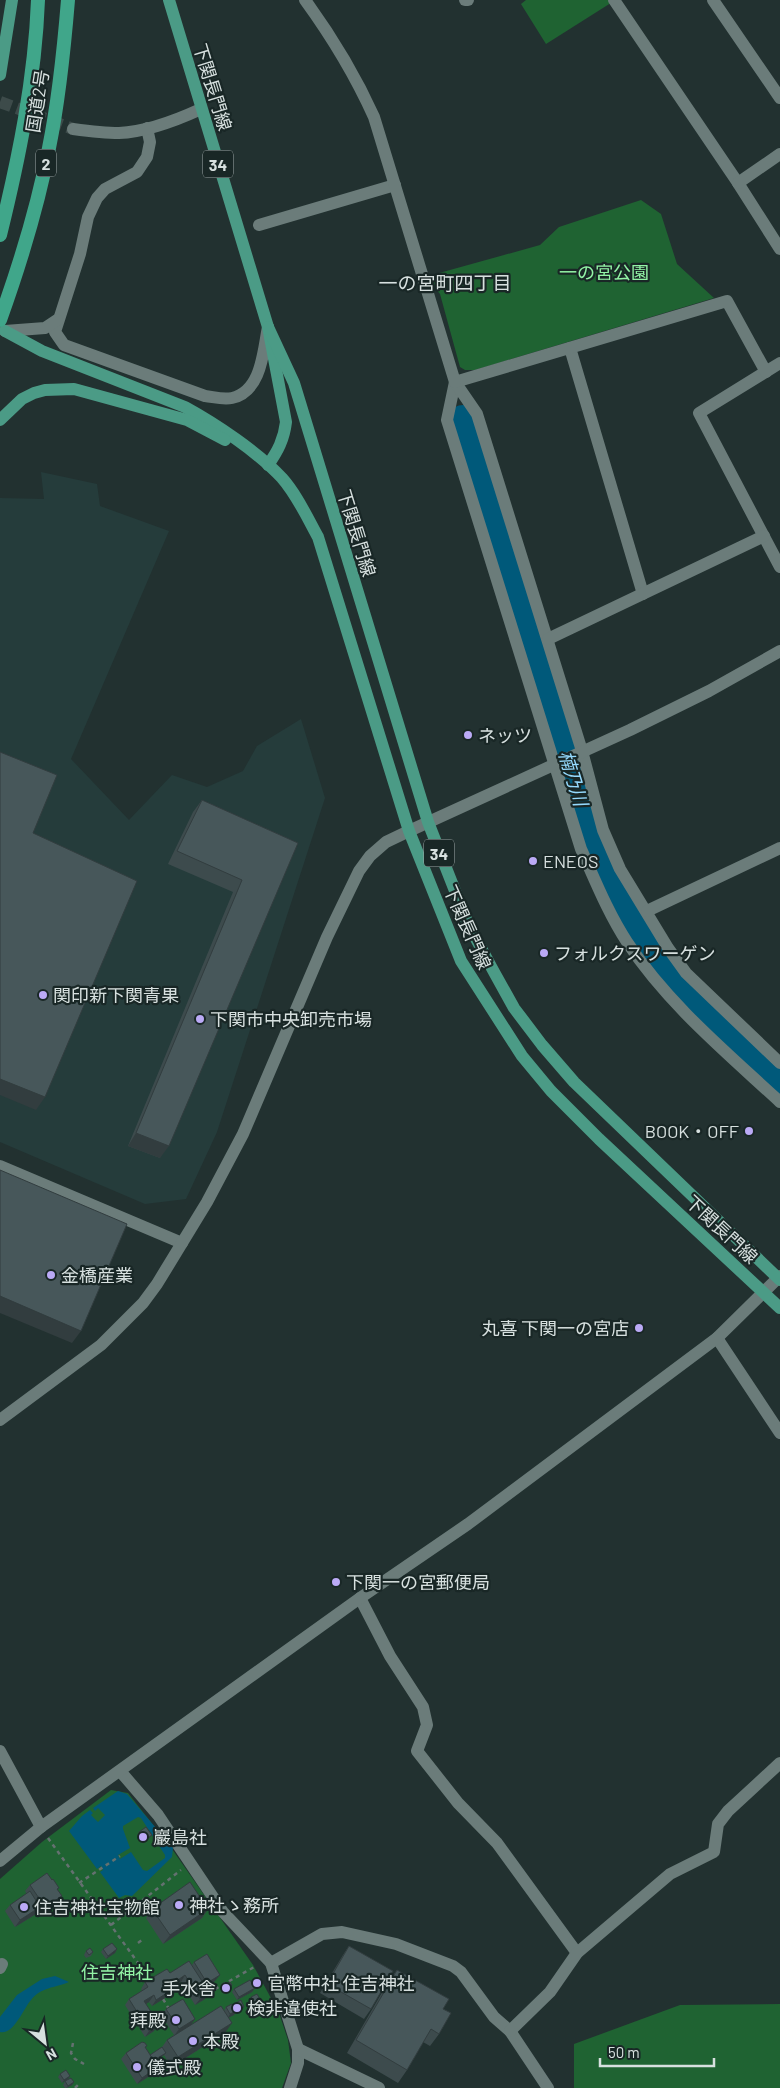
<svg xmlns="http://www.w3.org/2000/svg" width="780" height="2088" viewBox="0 0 780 2088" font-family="Barlow,'Noto Sans JP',sans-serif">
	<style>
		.built { fill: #253c3b }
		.green { fill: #1f6332 }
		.water { fill: #00597a; fill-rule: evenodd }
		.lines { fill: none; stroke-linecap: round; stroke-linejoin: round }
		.river { stroke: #00597a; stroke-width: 28 }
		.minor-tunnel { stroke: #3d4b4a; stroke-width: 12; stroke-dasharray: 12 6; stroke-linecap: butt }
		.path { stroke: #647170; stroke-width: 2.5; stroke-dasharray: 4 4; stroke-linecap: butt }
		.minor { stroke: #6b7c7a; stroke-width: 12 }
		.tertiary { stroke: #6b7c7a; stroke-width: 12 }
		.primary { stroke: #4b9b86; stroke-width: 12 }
		.trunk { stroke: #40a68a; stroke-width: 14 }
		.wall { fill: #3d4b4d }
		.shaded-wall { fill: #323d3f }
		.building { fill: #47575a; stroke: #323d3f }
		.poi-dot { fill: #bbaaf6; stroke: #192726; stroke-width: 2 }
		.labels { text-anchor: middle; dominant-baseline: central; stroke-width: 4.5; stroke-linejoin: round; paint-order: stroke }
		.shield { fill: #192726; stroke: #9ea8a8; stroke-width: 1 }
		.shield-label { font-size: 16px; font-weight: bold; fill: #d7e0df }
		.street-label { font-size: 18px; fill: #d7e0df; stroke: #192726 }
		.park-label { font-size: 18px; fill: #92f3a5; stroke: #192726 }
		.poi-label { font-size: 18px; fill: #d7e0df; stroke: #192726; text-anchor: start }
		.neighbourhood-label { font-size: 19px; fill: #d7e0df; stroke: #192726 }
		.water-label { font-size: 19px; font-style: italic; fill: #95dafe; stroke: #192726 }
	</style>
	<rect width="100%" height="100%" fill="#223130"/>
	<path class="built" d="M41,472L97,484L100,506L169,531L71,759L129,820L172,775L207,787L243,771L257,746L301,719L325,798L217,1132L186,1199L145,1204L0,1142V498L44,499Z"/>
	<g class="green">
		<path d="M526,0H614V1L546,44L521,4Z"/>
		<path d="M641,200L661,214L677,264L714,298L475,370H465L460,367L440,294L435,288L432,275L540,245L559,227Z"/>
		<path d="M111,1790L128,1793L172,1849L253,1965L279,2013L288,2040L291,2063L282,2088H0V1879L42,1842Z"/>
		<path d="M780,2004V2088H574V2044L680,2005Z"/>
	</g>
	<g class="water">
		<path d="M118,1791L127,1794L173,1848L172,1857L132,1896L125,1895L119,1898L100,1872L103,1870L101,1866L97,1869L69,1831L82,1816L90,1810L93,1813L91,1815L98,1822L105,1815L98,1808L95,1811L93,1808ZM138,1817L141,1818L165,1855V1858L147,1871L143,1870L131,1852L120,1859L118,1855L130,1848L123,1829V1826Z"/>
		<path d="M55,1976L69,1982C55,1988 41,1987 31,2000C23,2009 14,2035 0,2032V2017L17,1995L42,1979Z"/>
	</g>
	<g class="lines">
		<path class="river" d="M463,419L594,844L609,878L640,932L655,954L686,994L780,1083"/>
		<path class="minor-tunnel" d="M0,102L73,129"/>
		<g class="path">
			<path d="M48,1838L151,1981"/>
			<path d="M79,1883L120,1856"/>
			<path d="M111,1925L181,1870"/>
			<path d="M138,1943L142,1940"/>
			<path d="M208,1993L256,1966"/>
			<path d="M163,1999L169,2009"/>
			<path d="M73,2043L71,2053L75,2059L84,2064"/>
			<path d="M75,2088L78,2085"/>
		</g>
		<g class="minor">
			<path d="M465,0H468"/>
			<path d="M614,0L738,183L780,249"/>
			<path d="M713,0L780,98"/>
			<path d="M147,128L150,142L147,157L137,172L105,189L97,198L88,217L80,254L55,332L64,345L205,396C214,397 223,400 232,398C262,391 263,351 268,327"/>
			<path d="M73,129C88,131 104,133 119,133C146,132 177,120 201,109"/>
			<path d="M738,183L780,154"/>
			<path d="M259,225L395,185"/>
			<path d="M5,331L45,328L57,320"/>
			<path d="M570,348L643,594"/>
			<path d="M780,363L699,413L780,567"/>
			<path d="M455,382L447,420L581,849C595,880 608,913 627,942C668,1004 726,1052 780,1102"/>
			<path d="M455,382L477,414L582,751L603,830L620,869L668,948L686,973L780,1063"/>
			<path d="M455,382L727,301L766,372"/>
			<path d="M548,639L764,536"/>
			<path d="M647,911L780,848"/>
			<path d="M717,1338L780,1433"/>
			<path d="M360,1598L390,1656L423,1707L427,1725L417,1751L458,1803L497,1843L577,1953"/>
			<path d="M120,1771L158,1815L223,1912L271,1963L298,2049V2063L290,2088"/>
			<path d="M271,1963L322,1934L342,1932L396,1944L453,1966L461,1972L494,2017L510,2031L548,2088"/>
			<path d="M0,1968L2,1964"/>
			<path d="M510,2031L550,1992L577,1953L670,1874L714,1852L718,1824L728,1811L780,1763"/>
			<path d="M298,2049L379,2088"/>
		</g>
		<g class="tertiary">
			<path d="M305,0C332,37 355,75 374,117L455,382"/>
			<path d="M0,1166L182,1243"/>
			<path d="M0,1420L101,1345L143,1303L157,1284L207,1202L243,1134L327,937L359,871L370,856L386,842L409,831L630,730L709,691L780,651"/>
			<path d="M0,1751L41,1827"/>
			<path d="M0,1861L41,1827L360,1598L468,1524L717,1338L780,1276"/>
		</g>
		<g class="primary">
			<path d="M169,0L268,327L286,422C284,439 278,451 268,465"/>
			<path d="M0,75L12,0"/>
			<path d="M268,327L294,383L428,822L468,924L494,972L514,1008L542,1045L574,1082L780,1280"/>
			<path d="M5,331L42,351L185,407C216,424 258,452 282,478C297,495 307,517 318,537L409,831L461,961L522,1056L551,1091L599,1139L780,1308"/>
			<path d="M0,420L22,399L34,393L45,390L74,389L187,420L225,440"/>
		</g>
		<g class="trunk">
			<path d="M0,235C19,158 35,79 38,0"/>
			<path d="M0,320C20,264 38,206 49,148C59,99 64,49 68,0"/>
		</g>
	</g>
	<g class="wall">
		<path d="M202,800L298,843L160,1158L128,1146L233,892L168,864L193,812Z"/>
		<path d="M139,1832L149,1838L143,1843L137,1836Z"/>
		<path d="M30,1885L62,1896L57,1903L40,1914L38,1910L36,1914L15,1927L5,1911L10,1905L27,1894L25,1891Z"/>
		<path d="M152,1909H208L202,1918L163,1944L146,1918Z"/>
		<path d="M349,1946L371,2009L364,2019L320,1993L343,1955Z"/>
		<path d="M103,1949H117L115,1953L106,1959L101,1952Z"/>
		<path d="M86,1951L93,1952L91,1956L86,1958L84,1955Z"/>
		<path d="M194,1962L215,1981L206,1987L205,1999L195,2005L181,1982L177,1984L173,1993L152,2006L149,2002L146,2004L154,2031L145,2037L125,2005L129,1999L142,1991L141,1989L145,1982L192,1965Z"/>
		<path d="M397,1970L443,2009L439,2034L430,2046L423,2042L407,2070L398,2083L347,2053L388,1982Z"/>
		<path d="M224,1985L230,1988L224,1991L222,1988Z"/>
		<path d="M255,1988L252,1992L237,2000L232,1992L234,1989Z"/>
		<path d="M251,1997L261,2001L259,2004L253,2008L249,2001Z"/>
		<path d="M236,2003L242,2010L237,2013L236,2012L234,2015L228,2018L225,2033L171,2067L164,2055L154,2062L153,2074L137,2084L121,2059L126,2053L146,2048L150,2055L162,2047L167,2040L174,2035L161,2015L166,2009L191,2025L224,2011L226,2007L234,2006Z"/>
		<path d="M60,2074L70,2076L68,2079L62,2083L58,2077Z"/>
		<path d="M65,2081L74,2082L72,2085L67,2088H65L63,2085Z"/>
	</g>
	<g class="shaded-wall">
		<path d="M0,1079L45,1097L36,1110L0,1095Z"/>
		<path d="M136,1133L169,1146L160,1158L128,1146Z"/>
		<path d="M0,1296L81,1331L72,1343L0,1313Z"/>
		<path d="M152,1835L149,1838L143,1843L145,1840Z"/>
		<path d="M62,1896L57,1903L40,1914L45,1907Z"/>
		<path d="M40,1907L36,1914L15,1927L20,1920Z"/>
		<path d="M208,1909L202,1918L163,1944L170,1935Z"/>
		<path d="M117,1949L115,1953L106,1959L108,1956Z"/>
		<path d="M185,1975L181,1982L171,1988L175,1982Z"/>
		<path d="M220,1975L215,1981L203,1989L207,1983Z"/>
		<path d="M232,1985L230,1988L224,1991L226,1988Z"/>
		<path d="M178,1986L173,1993L152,2006L156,2000Z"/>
		<path d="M255,1988L252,1992L237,2000L239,1997Z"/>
		<path d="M209,1992L205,1999L195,2005L200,1999Z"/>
		<path d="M154,1995L149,2002L140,2008L144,2001Z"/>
		<path d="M261,2001L259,2004L253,2008L255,2004Z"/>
		<path d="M244,2007L242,2010L237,2013L239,2009Z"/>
		<path d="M236,2011L234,2015L228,2018L230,2014Z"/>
		<path d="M195,2019L191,2025L174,2036L179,2029Z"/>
		<path d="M232,2023L225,2033L171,2067L178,2057Z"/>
		<path d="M159,2024L154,2031L145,2037L149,2031Z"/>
		<path d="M166,2053L163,2056L149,2065L152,2061Z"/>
		<path d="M158,2067L153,2074L137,2084L142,2078Z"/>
		<path d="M70,2076L68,2079L62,2083L64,2080Z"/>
		<path d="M74,2082L72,2085L66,2088L68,2086Z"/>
	</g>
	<g class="building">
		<path d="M0,752L57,775L33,833L137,881L45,1097L0,1079Z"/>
		<path d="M202,800L298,843L169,1146L136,1133L242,880L177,851Z"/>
		<path d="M0,1170L127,1224L81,1331L0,1296Z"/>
		<path d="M146,1827L152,1835L145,1840L139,1832Z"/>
		<path d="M47,1873L52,1880L53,1879L59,1888L57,1889L62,1896L45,1907L30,1885Z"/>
		<path d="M190,1882L208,1909L170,1935L152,1909Z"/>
		<path d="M30,1891L40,1907L20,1920L10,1905Z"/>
		<path d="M112,1943L117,1949L108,1956L103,1949Z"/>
		<path d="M349,1946L393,1971L371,2009L327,1984Z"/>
		<path d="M90,1948L93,1952L89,1955L86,1951Z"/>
		<path d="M207,1954L220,1975L207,1983L194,1962Z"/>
		<path d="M189,1961L209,1992L200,1999L185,1975L175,1982L178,1986L156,2000L154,1995L144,2001L159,2024L149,2031L129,1999L148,1987L145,1982L167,1969L170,1973Z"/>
		<path d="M397,1970L449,1999L443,2009L451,2013L439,2034L431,2029L407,2070L356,2040Z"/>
		<path d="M250,1980L255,1988L239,1997L234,1989Z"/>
		<path d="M230,1982L232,1985L226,1988L224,1985Z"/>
		<path d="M257,1994L261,2001L255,2004L251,1997Z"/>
		<path d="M183,1999L195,2019L179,2029L166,2009Z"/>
		<path d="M241,2000L244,2007L239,2009L236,2003Z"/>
		<path d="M232,2004L236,2011L230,2014L226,2007Z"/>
		<path d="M221,2006L232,2023L178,2057L167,2040Z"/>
		<path d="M142,2042L145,2043L147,2046L145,2047L158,2067L142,2078L126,2053Z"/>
		<path d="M162,2047L166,2053L154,2060L150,2055Z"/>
		<path d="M66,2070L70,2076L64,2080L60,2074Z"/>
		<path d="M71,2078L74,2082L68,2086L65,2081Z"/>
	</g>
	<g class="poi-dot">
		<circle cx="468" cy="735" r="5"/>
		<circle cx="533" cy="861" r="5"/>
		<circle cx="544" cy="953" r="5"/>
		<circle cx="43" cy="995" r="5"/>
		<circle cx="200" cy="1019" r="5"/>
		<circle cx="749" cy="1131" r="5"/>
		<circle cx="51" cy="1275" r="5"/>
		<circle cx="639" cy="1328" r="5"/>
		<circle cx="336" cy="1582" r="5"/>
		<circle cx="143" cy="1837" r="5"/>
		<circle cx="179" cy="1905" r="5"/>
		<circle cx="24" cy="1907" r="5"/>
		<circle cx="257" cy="1983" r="5"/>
		<circle cx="226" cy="1988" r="5"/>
		<circle cx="237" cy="2008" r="5"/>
		<circle cx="176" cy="2020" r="5"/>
		<circle cx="193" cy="2041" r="5"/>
		<circle cx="137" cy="2067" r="5"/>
	</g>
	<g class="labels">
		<g class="shield">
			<rect x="36" y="149.5" width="20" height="27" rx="4"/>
			<rect x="203" y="150.5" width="30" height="27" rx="4"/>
			<rect x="424" y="839.5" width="30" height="27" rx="4"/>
		</g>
		<g class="shield-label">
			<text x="46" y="163">2</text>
			<text x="218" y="164">34</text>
			<text x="439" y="853">34</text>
		</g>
		<g class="street-label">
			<text transform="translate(213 87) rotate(73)">下関長門線</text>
			<text transform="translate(37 101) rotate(-81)">国道2号</text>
			<text transform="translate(357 533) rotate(73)">下関長門線</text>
			<text transform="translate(468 927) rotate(66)">下関長門線</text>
			<text transform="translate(722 1229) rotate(43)">下関長門線</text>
		</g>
		<g class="park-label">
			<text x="604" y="272">一の宮公園</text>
			<text x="117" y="1972">住吉神社</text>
		</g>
		<g class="poi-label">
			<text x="478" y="735">ネッツ</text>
			<text x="543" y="861">ENEOS</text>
			<text x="554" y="953">フォルクスワーゲン</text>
			<text x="53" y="995">関印新下関青果</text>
			<text x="210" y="1019">下関市中央卸売市場</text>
			<text x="739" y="1131" text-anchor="end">BOOK・OFF</text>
			<text x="61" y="1275">金橋産業</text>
			<text x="629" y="1328" text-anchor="end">丸喜 下関一の宮店</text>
			<text x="346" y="1582">下関一の宮郵便局</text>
			<text x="153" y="1837">巖島社</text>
			<text x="189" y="1905">神社ゝ務所</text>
			<text x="34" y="1907">住吉神社宝物館</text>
			<text x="267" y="1983">官幣中社 住吉神社</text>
			<text x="216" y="1988" text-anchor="end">手水舎</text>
			<text x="247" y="2008">検非違使社</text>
			<text x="166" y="2020" text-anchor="end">拜殿</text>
			<text x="203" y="2041">本殿</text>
			<text x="147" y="2067">儀式殿</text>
		</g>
		<g class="neighbourhood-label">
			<text x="445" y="282">一の宮町四丁目</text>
		</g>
		<g class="water-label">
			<text transform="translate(574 778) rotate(73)">楠乃川</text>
		</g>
	</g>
	<g transform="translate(45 2043) rotate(151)" stroke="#192726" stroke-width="4" paint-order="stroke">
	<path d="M0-4L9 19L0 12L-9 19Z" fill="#d7e0df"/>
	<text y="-8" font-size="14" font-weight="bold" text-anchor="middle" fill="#d7e0df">N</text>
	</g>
	<path d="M600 2058v8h114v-8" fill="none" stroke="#d7e0df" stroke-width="2.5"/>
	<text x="608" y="2058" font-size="15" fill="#d7e0df" stroke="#192726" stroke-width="4" paint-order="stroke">50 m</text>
</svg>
